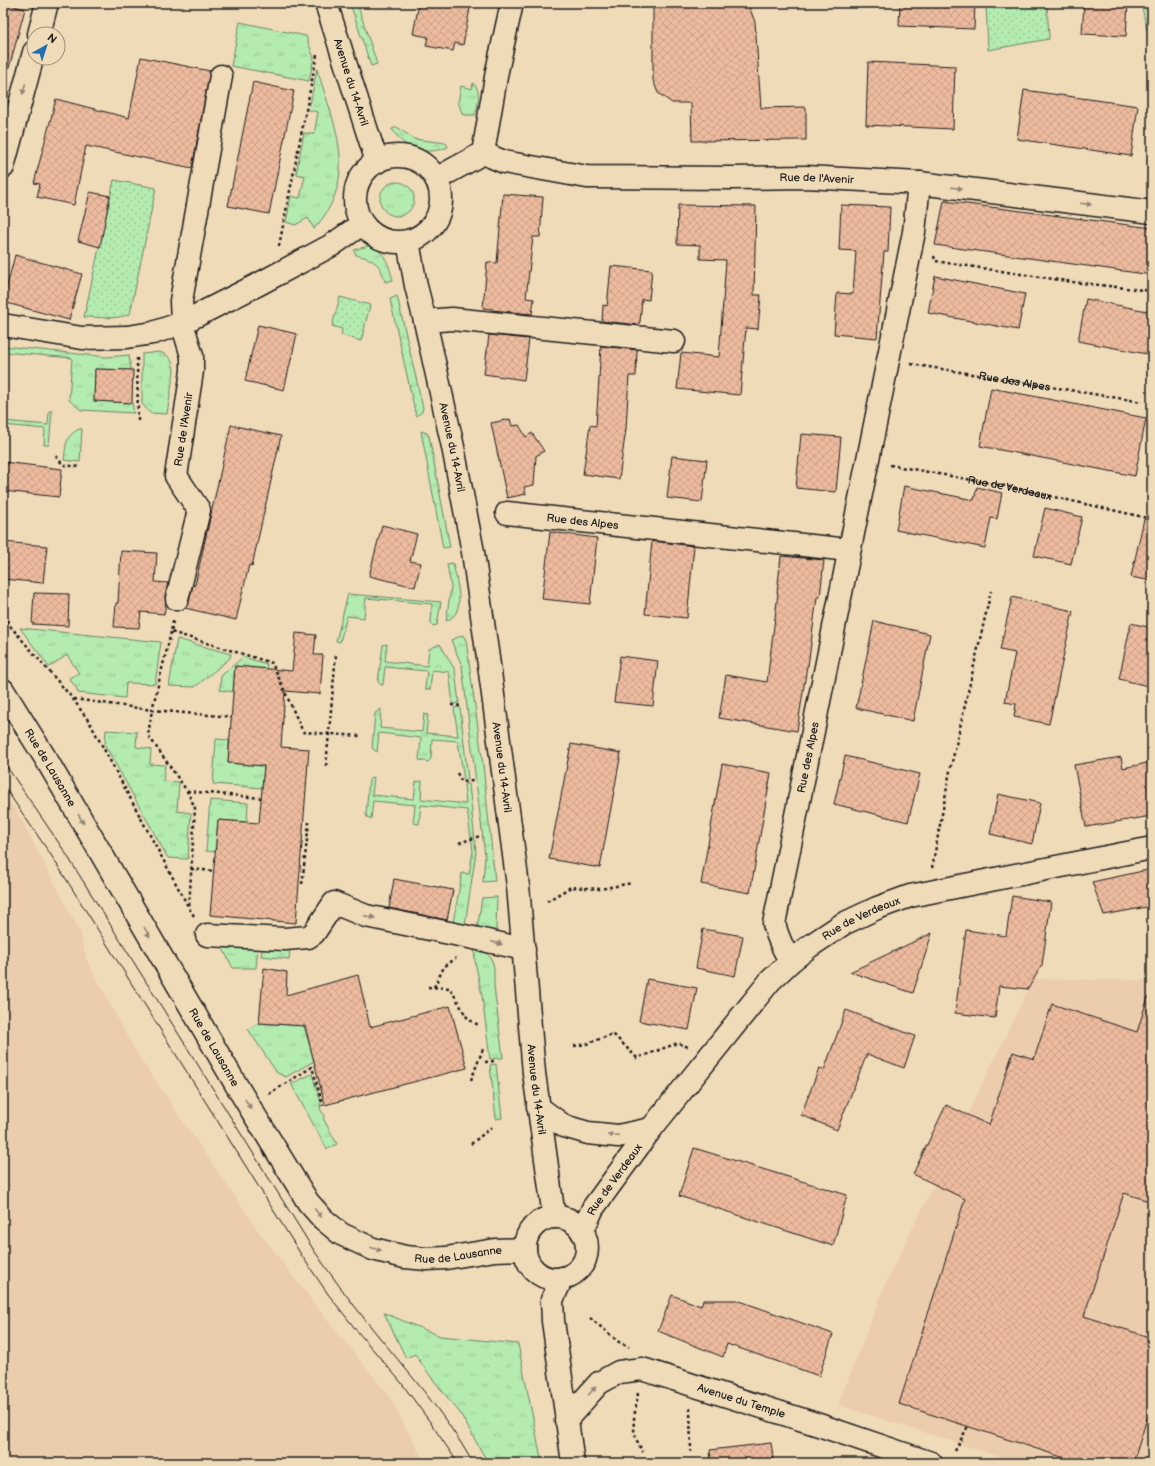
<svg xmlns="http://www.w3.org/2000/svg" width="1155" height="1466" viewBox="0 0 1155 1466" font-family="'Balsamiq Sans',sans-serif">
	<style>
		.built { fill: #ebcdae }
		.grass { fill: url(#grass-tufts); stroke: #688466 }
		.park { fill: url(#park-dots); stroke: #688466 }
		.building { fill: url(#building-cross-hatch); stroke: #1c1c1c }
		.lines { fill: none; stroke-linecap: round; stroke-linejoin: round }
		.minor-casing { stroke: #1c1c1c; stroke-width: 25 }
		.tertiary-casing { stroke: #1c1c1c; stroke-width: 25 }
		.secondary-casing { stroke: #1c1c1c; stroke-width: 25 }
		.path { stroke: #1c1c1c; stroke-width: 2.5; stroke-dasharray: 3 3; stroke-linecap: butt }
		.minor { stroke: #f0dbb9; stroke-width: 22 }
		.tertiary { stroke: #f0dbb9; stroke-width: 22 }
		.secondary { stroke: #f0dbb9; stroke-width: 22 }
		.tram { stroke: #1c1c1c; stroke-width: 1 }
		.oneway { fill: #918572 }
		.labels { text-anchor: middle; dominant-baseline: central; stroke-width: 3; stroke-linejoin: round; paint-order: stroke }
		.street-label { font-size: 11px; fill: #1c1c1c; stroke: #f0dbb9 }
	</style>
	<defs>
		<pattern id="grass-tufts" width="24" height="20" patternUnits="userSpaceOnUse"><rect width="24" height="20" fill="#b4ebaf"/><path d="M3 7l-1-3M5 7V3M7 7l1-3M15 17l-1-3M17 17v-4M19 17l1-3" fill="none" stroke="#9ac996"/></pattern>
		<pattern id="park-dots" width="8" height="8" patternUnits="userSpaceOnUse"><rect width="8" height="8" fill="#b4ebaf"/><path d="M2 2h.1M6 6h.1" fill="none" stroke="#9ac996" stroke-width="1.8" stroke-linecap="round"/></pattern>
		<pattern id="building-cross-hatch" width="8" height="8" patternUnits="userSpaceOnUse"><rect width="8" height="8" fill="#edbb9e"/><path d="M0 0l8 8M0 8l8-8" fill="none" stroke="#cba088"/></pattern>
	</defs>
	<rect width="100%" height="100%" fill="#f0dbb9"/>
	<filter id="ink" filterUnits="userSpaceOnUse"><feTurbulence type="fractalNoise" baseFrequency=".025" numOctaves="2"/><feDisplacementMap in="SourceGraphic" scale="8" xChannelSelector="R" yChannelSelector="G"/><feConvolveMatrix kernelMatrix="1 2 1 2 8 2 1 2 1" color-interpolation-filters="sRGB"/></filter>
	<g filter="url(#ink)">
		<g class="built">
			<path d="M3,792L17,812L80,931L87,961L137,1054L260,1233L323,1315L388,1394L425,1463H3Z"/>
			<path d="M1033,979L1152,980V1452L1149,1463H1019L838,1405L885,1285Z"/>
		</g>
		<g class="grass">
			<path d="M350,3H357L377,64L371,66Z"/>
			<path d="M240,22L306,36L314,58L309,81L231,66Z"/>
			<path d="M317,69C335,127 360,177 314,229L308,218L295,225L286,222L291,196L300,198L305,176L296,174L304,133L314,134L318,112L309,110Z"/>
			<path d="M473,83C482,91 478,105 475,115H463L458,103L461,86L472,89Z"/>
			<path d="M397,127L414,139L446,143L448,147C426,156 404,150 392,129Z"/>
			<circle cx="397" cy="199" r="17"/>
			<path d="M368,246C385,249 389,266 393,280L385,282C381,264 374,259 356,255L354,250Z"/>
			<path d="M397,296L423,408L422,412L416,416L390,299Z"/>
			<path d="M3,346L107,357L129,355L131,370L95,369L94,401L132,403L134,413L81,410L69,400L72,358L3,352Z"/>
			<path d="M159,352C170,355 173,361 174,371L167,414L150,413L142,404V354Z"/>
			<path d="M49,411H52L49,445H44L45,429L3,425V427V421L48,425Z"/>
			<path d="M79,429H82L80,462L64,460C66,445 65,436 79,429Z"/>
			<path d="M421,431L427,433L429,436L450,547L443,548Z"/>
			<path d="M453,563C456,580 468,613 446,621L451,587L447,564Z"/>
			<path d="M348,594L441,602L437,625L432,626L431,624L432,604L366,598L364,618L347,616L340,642L336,641Z"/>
			<path d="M20,628L161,642L155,684L126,683L125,698L78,693L77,689L69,678L79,673L67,655L49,667Z"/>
			<path d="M463,635L466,640L483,765L495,881L483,882L485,856L462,666L451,640Z"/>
			<path d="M177,639L231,654L230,658L195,687L169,686Z"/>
			<path d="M387,644L385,661L427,666L429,649L440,644L455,670L459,703L453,704L449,672L432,670L430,690L425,689L427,671L385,667L383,685H381L378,682L383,645Z"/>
			<path d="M243,657L267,664L266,669L235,666L233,692L220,690L221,676Z"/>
			<path d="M460,707L468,779L464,780L458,741L432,739L431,759L428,762L419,760L421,738L379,733L377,752L372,748L375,713L381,709L380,728L422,732L424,714L428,715L426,733L458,736L454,708Z"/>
			<path d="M106,730L137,732L136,747L151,749L150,764L165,765L163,781L179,782L177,811L191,813L188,859L168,858L105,745Z"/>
			<path d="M216,739L229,740L228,763L264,766L262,788L213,784Z"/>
			<path d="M372,777H374L372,795L414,799L416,782L422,781L421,799L466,804L464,784H469L476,852L465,925L453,923L462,873L469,874L473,851L467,810L421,805L419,824L413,823L415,805L373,801L371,819L367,817L366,814L369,780Z"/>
			<path d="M210,800L248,803L247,822L218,820L215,852L206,851Z"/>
			<path d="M497,897L496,930L494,932L477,929L482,898Z"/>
			<path d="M220,943L258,946L256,968H233Z"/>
			<path d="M474,944L481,947L491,958L494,967V986L503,1058L490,1059L482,996L475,961Z"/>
			<path d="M263,946L290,949L289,959L261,956Z"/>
			<path d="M259,1023L304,1026L314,1061L286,1077L277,1073L248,1029Z"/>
			<path d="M496,1064L502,1118L496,1119L490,1065Z"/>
			<path d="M312,1074L321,1102L320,1109L325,1116L323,1118L337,1144L327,1149L291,1084Z"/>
			<path d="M384,1313L440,1336L518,1344L542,1463H488L460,1413L431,1377L415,1354L406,1358Z"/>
		</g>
		<g class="park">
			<path d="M986,3H1047L1049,39L988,50Z"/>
			<path d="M1141,3H1152V35H1148Z"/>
			<path d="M114,180L156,188L130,314C116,320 98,317 84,317Z"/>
			<path d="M340,297L370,305L361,341L341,335L342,329L332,326Z"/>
		</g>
		<g class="building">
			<path d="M3,3L25,9L9,68H3Z"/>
			<path d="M419,3H471L463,45L455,43L453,51L426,46L428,37L413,34Z"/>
			<path d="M653,3H743L750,9L755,22L761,108L806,107V140L692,141L691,103H672L658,93L653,80Z"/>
			<path d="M900,3H975L974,29L899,26Z"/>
			<path d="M1084,3H1128L1126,36L1082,34Z"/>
			<path d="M141,57L210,71L192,168L86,146L74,205L37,197L40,184L34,183L56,99L129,118Z"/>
			<path d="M868,62L955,66L953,129L866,125Z"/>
			<path d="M253,82L294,91L269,214L228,206Z"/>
			<path d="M1024,90L1138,106L1131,156L1017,139Z"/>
			<path d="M90,192L110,196L100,247L78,241Z"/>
			<path d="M503,194L543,197L540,237H533L526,298L534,299L532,314L492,310V309L483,308L487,262L497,263Z"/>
			<path d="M944,201L1152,228V275L935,245Z"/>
			<path d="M678,205L756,206L754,295H761L758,329L746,328L740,395L677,389L681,353L719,357L726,260L700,259V245L677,244Z"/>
			<path d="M841,205L890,207L888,252H884L877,338L834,334L837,293L853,294L856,251L839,250Z"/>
			<path d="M15,255L82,274L69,320L3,302Z"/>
			<path d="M611,266L652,270L649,300L642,299L640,322H639V325L602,321L603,305L607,306Z"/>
			<path d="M935,276L1025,294L1018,330L928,313Z"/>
			<path d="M1086,299L1152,312V355L1078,341Z"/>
			<path d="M258,325L297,334L284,390L245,381Z"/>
			<path d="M489,335L529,339L524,380L484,374Z"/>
			<path d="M601,346L637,350L636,376H629L626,429L619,479L583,474L590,425L596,426Z"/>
			<path d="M95,369L133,370L132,403L94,401Z"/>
			<path d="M991,388L1146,418L1135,476L980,446Z"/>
			<path d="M510,419L512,426L519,425L526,437L532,433L544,451L536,456L534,485L524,487L526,494L507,498L491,423Z"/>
			<path d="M231,425L281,436L252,566L249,565L236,620L185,608L189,602L193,585H195Z"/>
			<path d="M801,434L841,437L836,492L796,488Z"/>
			<path d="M672,456L707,460L702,502L667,498Z"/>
			<path d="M3,462L62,469L59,497L3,491Z"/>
			<path d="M904,486L974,500L977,487L1002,493L997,519L991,518L985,548L896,530Z"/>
			<path d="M1045,508L1082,517L1071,564L1034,556Z"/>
			<path d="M1144,519L1152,520V581L1131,577Z"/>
			<path d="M382,525L417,534L410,561L421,563L415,587L369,576Z"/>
			<path d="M550,532L597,538L590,604L542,599Z"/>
			<path d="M652,541L694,546L687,618L645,614Z"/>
			<path d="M3,542L47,546L43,583L3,579Z"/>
			<path d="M121,551L157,553L155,582L168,583L165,596L166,604L164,614L141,612L139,628L114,627L116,603H118Z"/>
			<path d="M781,556L824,560L820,597H817L808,666H807L797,731L719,718L726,675L767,682L778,593H777Z"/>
			<path d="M34,593L69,594L68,626L32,624Z"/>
			<path d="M1012,597L1073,611L1049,724L1014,717L1016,704L1005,702L1015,653L1000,650Z"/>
			<path d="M874,621L930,634L913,721L856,708Z"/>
			<path d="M1131,623L1152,628V687L1119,679Z"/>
			<path d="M296,633L316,635L314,655H323L320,694L285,691L281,747L309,749L296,923L210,915L218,820L259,823L264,766L228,763L235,666L292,671Z"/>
			<path d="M620,656L658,661L653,706L614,702Z"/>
			<path d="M571,744L621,753L600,868L549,859Z"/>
			<path d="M845,756L920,774L908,822L834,804Z"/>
			<path d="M1121,757L1123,768L1152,762V816L1086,827L1074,765Z"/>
			<path d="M722,764L771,773L750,893L701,884Z"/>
			<path d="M998,794L1040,803L1032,844L990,834Z"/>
			<path d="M1152,869V906L1104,915L1092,882Z"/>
			<path d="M394,879L453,890L447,920L389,908Z"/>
			<path d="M1012,896L1051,902L1042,965L1028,989L999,986L995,1018L955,1013L966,930L1006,936Z"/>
			<path d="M703,929L743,936L735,976L696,968Z"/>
			<path d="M932,933L913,993L850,972Z"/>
			<path d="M264,968L287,972L286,995L358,975L370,1027L450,1006L467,1068L325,1105L305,1026L259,1023Z"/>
			<path d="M647,979L697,988L689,1030L639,1021Z"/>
			<path d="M1148,997L1152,998V1202L1124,1193L1084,1316L1152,1338V1403L1133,1463H1080L899,1404L965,1199L913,1174L946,1105L989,1125L1013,1052L1034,1059L1052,1004L1137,1032Z"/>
			<path d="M846,1010L915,1036L904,1068L867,1054L837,1130L801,1115L819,1068L824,1070Z"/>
			<path d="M694,1148L847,1195L833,1246L679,1196Z"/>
			<path d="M672,1295L701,1306L703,1300H737L833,1334L819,1376L727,1344L723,1357L658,1331Z"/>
			<path d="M771,1443L774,1463H711L710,1450Z"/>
		</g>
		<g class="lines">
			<defs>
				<g id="minor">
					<path d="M39,34L47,3"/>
					<path id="s3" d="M483,153L504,162L587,177L732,178L806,177L919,183L1152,212"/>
					<path d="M3,167L34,52"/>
					<path d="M436,179L483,153L497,71L512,3"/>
					<path d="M425,321L452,319L674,341"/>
					<path d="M3,325L82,338L127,337L153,333L182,323L259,284L332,245L362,224"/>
					<path id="s4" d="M507,513L849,550"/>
					<path id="s5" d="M177,599L199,510L176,476L192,371V356L182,323L181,301L221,76"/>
					<path d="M207,935L285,939L308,937L314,933L334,903L366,916L469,937L524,949"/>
					<path id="s6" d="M791,961C782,949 778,938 774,924L914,232L919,183"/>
					<path id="s7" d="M566,1420L599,1383L619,1372L642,1369L819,1425L931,1463"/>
				</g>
				<g id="tertiary">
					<path id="s8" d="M3,690L46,759L241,1093L308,1202L323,1219L341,1234L373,1249L405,1257L427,1259L446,1258L495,1250L525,1249"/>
					<path d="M538,1107L564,1126L588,1133L618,1136L651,1129"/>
					<path id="s9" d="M582,1232L593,1208L651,1129L770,981L791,961L810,946L843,924L877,908L910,896L1152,848"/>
				</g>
				<g id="secondary">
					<path id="s10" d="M326,3L377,162"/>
					<circle cx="398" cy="199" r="43"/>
					<path id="s11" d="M408,241L416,286L425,321L453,447L473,552L490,672L518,886L534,1073L554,1217"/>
					<circle cx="556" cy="1248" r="31"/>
					<path d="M562,1278L552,1300L553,1321L573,1463"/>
				</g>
			</defs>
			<use href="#minor" class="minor-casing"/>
			<use href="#tertiary" class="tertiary-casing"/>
			<use href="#secondary" class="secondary-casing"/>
			<g class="path">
				<path d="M279,246L317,55"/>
				<path d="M934,256L935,261L1073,282L1152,291"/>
				<path d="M137,358L138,424"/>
				<path id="s1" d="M911,364L1142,402"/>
				<path d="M56,456L63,465L80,467"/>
				<path id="s2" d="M890,465L1005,486L1152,519"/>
				<path d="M3,616L11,627L73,699L90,723L189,908"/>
				<path d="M173,621L171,632L272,663L303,732L360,736"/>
				<path d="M74,699L152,710L171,632"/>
				<path d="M451,705L463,706"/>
				<path d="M326,766L336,654"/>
				<path d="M457,773L462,782L473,781"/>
				<path d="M187,791L261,798"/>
				<path d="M459,843L480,836"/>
				<path d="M932,868L950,771L991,591"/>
				<path d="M191,869L214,871"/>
				<path d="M302,884L309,822"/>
				<path d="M547,901L571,887L600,889L632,883"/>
				<path d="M194,916L189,908L195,808L187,791L148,735L152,710L231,717"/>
				<path d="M428,987L450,988L468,1019L480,1026"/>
				<path d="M434,987L444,967L456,958"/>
				<path d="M574,1046L586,1044L613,1034L637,1058L678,1043L688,1047"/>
				<path d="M485,1062L495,1061"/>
				<path d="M471,1080L483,1049"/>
				<path d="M269,1094L312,1067L323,1106"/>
				<path d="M471,1144L492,1127"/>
				<path d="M590,1318L619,1342L629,1347"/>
				<path d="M638,1393C635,1418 628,1428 643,1452"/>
				<path d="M690,1408L691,1452"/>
				<path d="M955,1451L968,1426"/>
			</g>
			<use href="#minor" class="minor"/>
			<use href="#tertiary" class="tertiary"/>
			<use href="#secondary" class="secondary"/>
			<g class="tram">
				<path d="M3,761L63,849L313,1249C330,1274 348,1298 367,1322C404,1368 444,1411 473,1463"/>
				<path d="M3,785L51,855L302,1256L328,1294L357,1331L400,1381L430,1422L458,1463"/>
			</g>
		</g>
		<defs><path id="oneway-solid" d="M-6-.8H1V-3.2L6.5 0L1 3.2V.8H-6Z"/></defs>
		<g class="oneway">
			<use href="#oneway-solid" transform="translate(24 89) rotate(105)"/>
			<use href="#oneway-solid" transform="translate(957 188) rotate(7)"/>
			<use href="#oneway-solid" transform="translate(1086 204) rotate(7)"/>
			<use href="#oneway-solid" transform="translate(81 819) rotate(60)"/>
			<use href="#oneway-solid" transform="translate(370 917) rotate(13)"/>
			<use href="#oneway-solid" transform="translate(147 932) rotate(60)"/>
			<use href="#oneway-solid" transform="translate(497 943) rotate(13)"/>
			<use href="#oneway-solid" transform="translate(248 1104) rotate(58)"/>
			<use href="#oneway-solid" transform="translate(613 1135) rotate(-177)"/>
			<use href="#oneway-solid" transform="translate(318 1213) rotate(50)"/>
			<use href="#oneway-solid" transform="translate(376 1249) rotate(16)"/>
			<use href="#oneway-solid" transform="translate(592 1391) rotate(-48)"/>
		</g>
	</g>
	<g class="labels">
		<g class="street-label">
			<text stroke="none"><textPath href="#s10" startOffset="83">Avenue du 14-Avril</textPath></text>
			<text stroke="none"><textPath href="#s3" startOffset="337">Rue de l'Avenir</textPath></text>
			<text stroke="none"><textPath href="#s1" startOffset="105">Rue des Alpes</textPath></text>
			<text stroke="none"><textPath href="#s5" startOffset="180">Rue de l'Avenir</textPath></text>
			<text stroke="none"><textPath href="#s11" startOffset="211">Avenue du 14-Avril</textPath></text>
			<text stroke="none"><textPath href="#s2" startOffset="122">Rue de Verdeaux</textPath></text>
			<text stroke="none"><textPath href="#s4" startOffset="76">Rue des Alpes</textPath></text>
			<text stroke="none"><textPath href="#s6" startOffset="211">Rue des Alpes</textPath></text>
			<text stroke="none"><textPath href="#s11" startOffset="535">Avenue du 14-Avril</textPath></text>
			<text stroke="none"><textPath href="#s8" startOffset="91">Rue de Lausanne</textPath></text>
			<text stroke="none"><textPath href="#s9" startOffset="426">Rue de Verdeaux</textPath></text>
			<text stroke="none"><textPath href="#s8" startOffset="415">Rue de Lausanne</textPath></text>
			<text stroke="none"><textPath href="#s11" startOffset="859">Avenue du 14-Avril</textPath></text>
			<text stroke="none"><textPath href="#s9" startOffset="62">Rue de Verdeaux</textPath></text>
			<text stroke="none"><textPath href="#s8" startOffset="764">Rue de Lausanne</textPath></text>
			<text stroke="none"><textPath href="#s7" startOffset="200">Avenue du Temple</textPath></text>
		</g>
	</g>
	<rect width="1155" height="1466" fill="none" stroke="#f0dbb9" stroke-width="16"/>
	<rect x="8" y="8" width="1139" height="1450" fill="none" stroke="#1c1c1c" stroke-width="1.5" filter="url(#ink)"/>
	<g transform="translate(46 46) rotate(39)"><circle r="19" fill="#f0dbb9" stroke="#9b8f7a"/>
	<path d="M0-3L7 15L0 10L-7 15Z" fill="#1f6fb2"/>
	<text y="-6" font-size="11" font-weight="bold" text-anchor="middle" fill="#1c1c1c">N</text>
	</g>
</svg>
